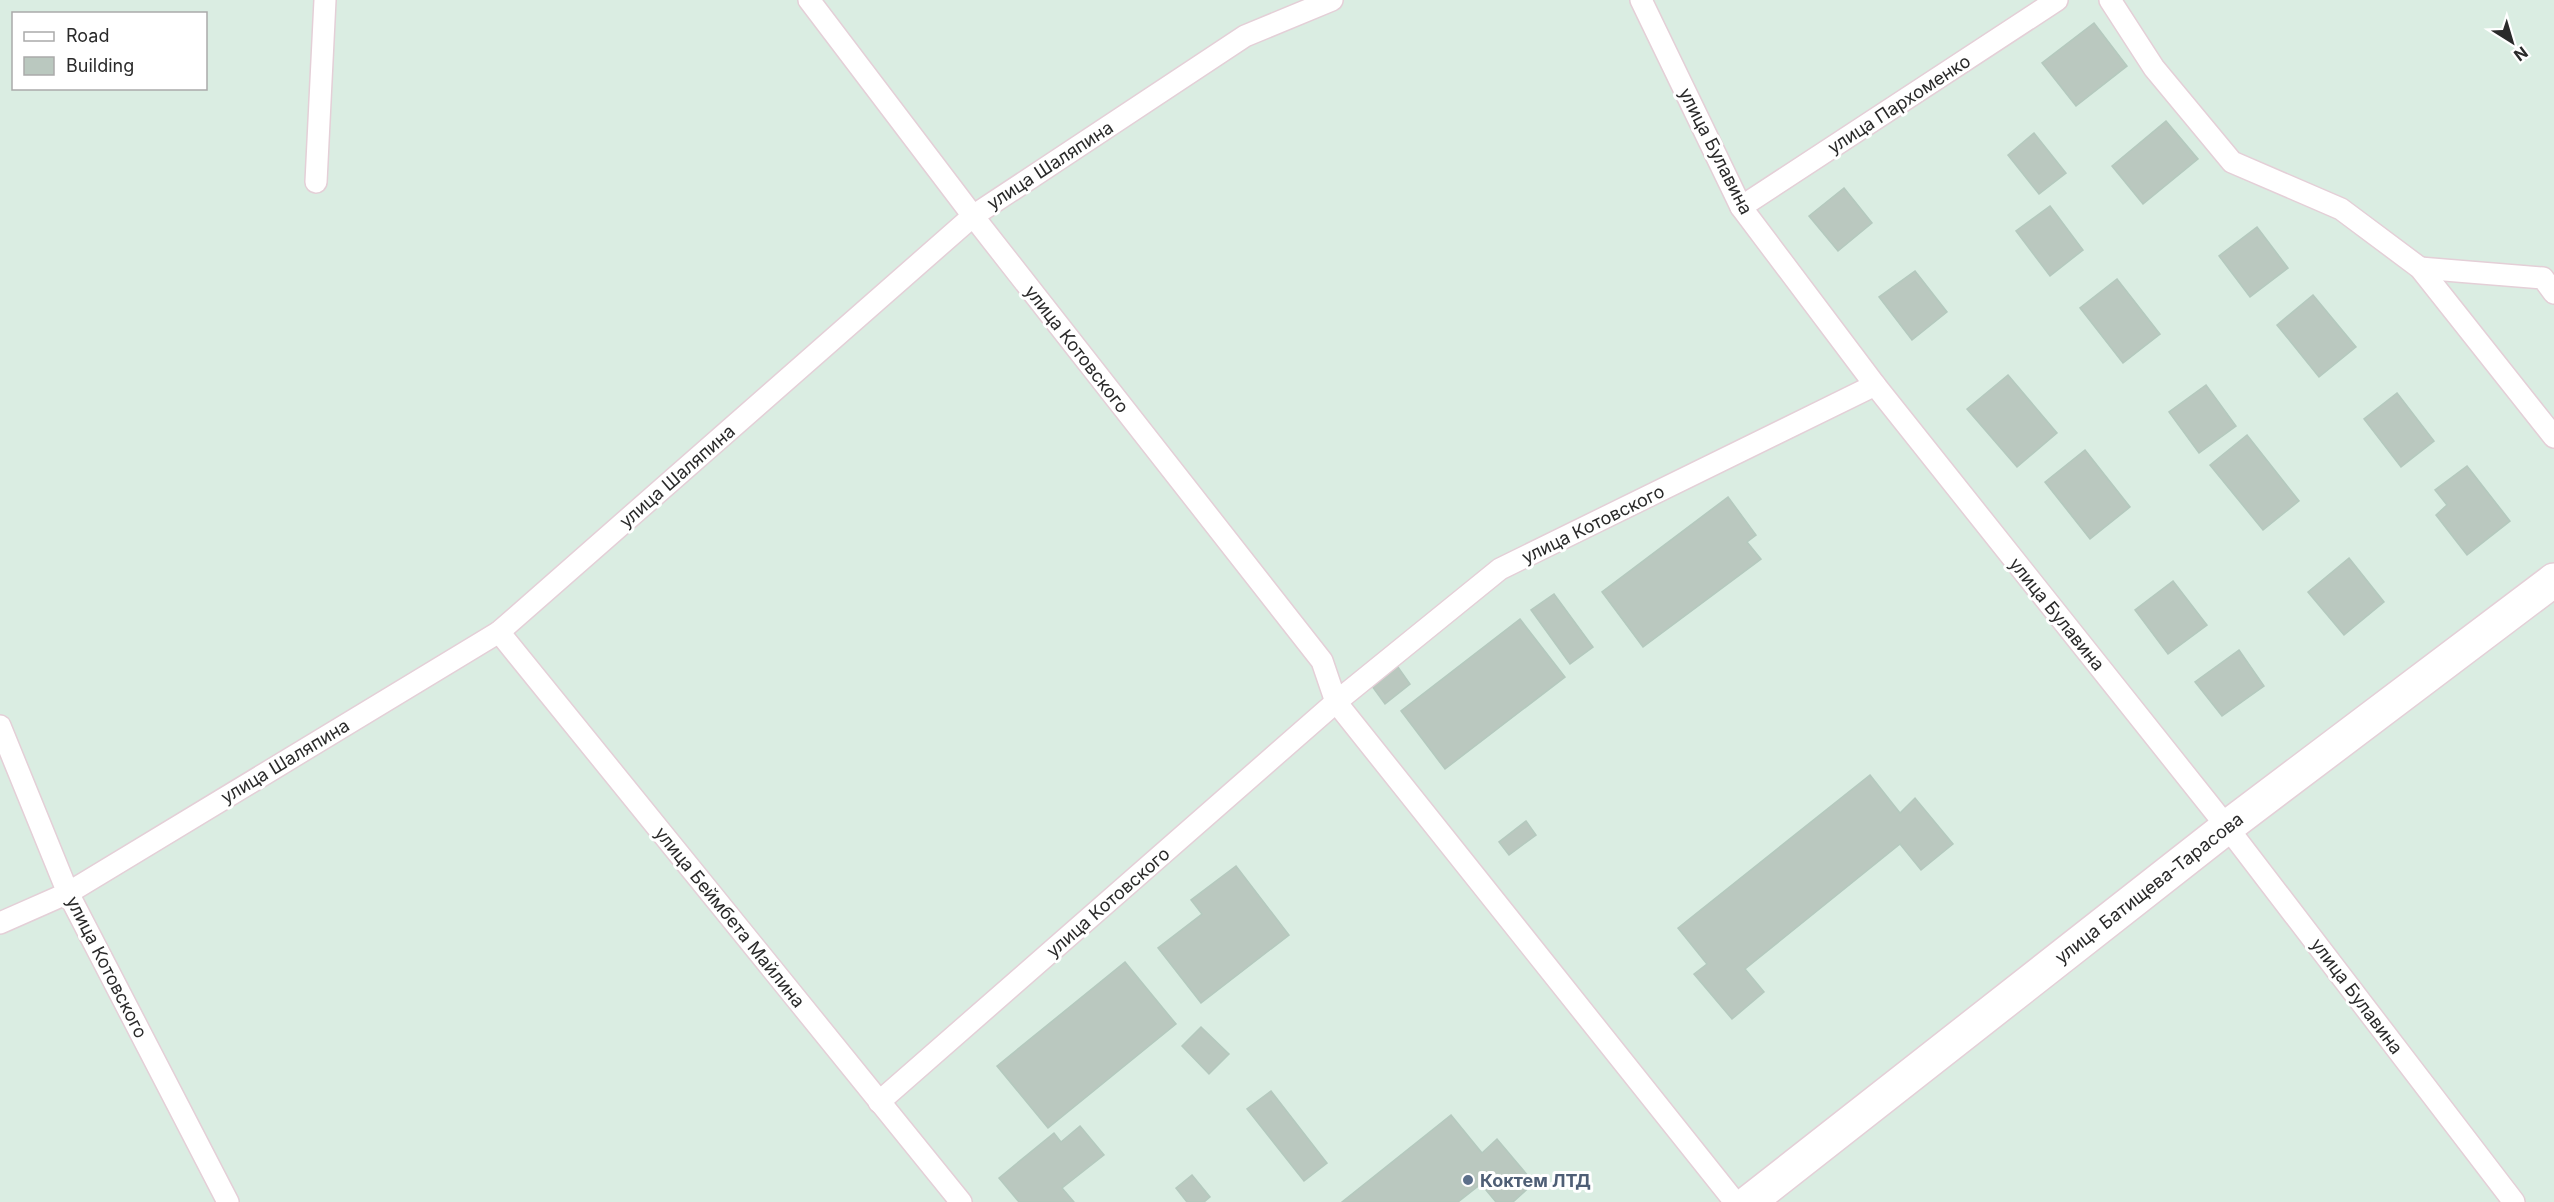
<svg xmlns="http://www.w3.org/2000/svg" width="2554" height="1202" viewBox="0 0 2554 1202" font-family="Inter,sans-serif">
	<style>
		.building { fill: #bac8bf; stroke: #b4c9be; stroke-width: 1.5 }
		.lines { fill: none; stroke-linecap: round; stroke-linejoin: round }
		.service-casing { stroke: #e4cfd7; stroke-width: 24 }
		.minor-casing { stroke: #e4cfd7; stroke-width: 36 }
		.service { stroke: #fff; stroke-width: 21 }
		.minor { stroke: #fff; stroke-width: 33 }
		.service-dot { fill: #5c6f8a; stroke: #fff; stroke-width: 2 }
		.labels { text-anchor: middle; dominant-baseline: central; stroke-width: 6; stroke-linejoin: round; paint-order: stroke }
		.street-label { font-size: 18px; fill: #2a2a2a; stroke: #fff }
		.service-label { font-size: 18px; font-weight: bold; fill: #4e5e75; stroke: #fff; text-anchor: start }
	</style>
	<rect width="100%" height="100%" fill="#daede2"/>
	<g class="building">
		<path d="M2094,23L2127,66L2076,106L2042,63Z"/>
		<path d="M2166,121L2198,159L2143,204L2112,166Z"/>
		<path d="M2034,133L2066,173L2039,194L2008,155Z"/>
		<path d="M1844,188L1872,223L1838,251L1809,216Z"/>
		<path d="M2050,206L2083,250L2050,276L2016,231Z"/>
		<path d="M2257,227L2288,268L2250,297L2219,256Z"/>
		<path d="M1915,271L1947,312L1912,340L1879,297Z"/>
		<path d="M2117,279L2160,334L2123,363L2080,308Z"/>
		<path d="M2313,295L2356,347L2319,377L2277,325Z"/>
		<path d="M2008,375L2057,433L2017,467L1967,409Z"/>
		<path d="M2206,385L2236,426L2199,453L2169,412Z"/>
		<path d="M2397,393L2434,441L2401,467L2364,419Z"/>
		<path d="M2247,435L2299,501L2263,530L2210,465Z"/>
		<path d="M2085,450L2130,507L2090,539L2045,482Z"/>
		<path d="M2467,466L2510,521L2467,555L2436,515L2447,505L2435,490Z"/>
		<path d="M1728,497L1756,535L1747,542L1761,559L1643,647L1602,592Z"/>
		<path d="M2349,558L2384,602L2344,635L2308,592Z"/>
		<path d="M2173,581L2207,625L2168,654L2135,610Z"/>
		<path d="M1554,594L1593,647L1570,664L1531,610Z"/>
		<path d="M1520,619L1565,677L1445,769L1401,711Z"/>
		<path d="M2239,650L2264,686L2222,716L2195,682Z"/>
		<path d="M1395,663L1410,684L1385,704L1369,682Z"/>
		<path d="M1870,775L1900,813L1915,798L1953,844L1921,870L1900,844L1745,969L1764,992L1732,1019L1694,974L1707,964L1678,928Z"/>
		<path d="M1526,821L1536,835L1509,855L1499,842Z"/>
		<path d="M1236,866L1289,935L1201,1003L1158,948L1202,914L1191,900Z"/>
		<path d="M1125,962L1176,1024L1048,1128L997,1066Z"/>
		<path d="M1201,1027L1229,1054L1209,1074L1182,1046Z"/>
		<path d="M1271,1091L1327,1163L1304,1181L1247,1109Z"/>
		<path d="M1451,1115L1482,1153L1497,1139L1534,1183L1513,1202H1496L1481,1184L1458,1202H1342Z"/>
		<path d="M1080,1126L1104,1155L1062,1188L1074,1202H1019L999,1178L1054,1133L1061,1142Z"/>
		<path d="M1192,1175L1210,1197L1204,1202H1187L1176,1188Z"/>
	</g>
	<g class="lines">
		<defs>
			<g id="service">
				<path d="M809,0L973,216L1322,661L1336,702L1735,1202"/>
				<path d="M1641,0L1741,207L1875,385L2227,827L2514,1202"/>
				<path d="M2110,0L2154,68L2232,162L2341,209L2420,268L2554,437"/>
				<path d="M316,182L325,0"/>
				<path d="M1741,207L2057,0"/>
				<path d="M2420,268L2543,278L2554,293"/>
				<path d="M499,632L961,1202"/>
				<path d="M0,726L68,893L228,1202"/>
				<path d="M0,923L68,893L499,632L973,216L1245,36L1332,0"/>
				<path d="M879,1102L1336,702L1500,569L1875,385"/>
			</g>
			<path id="minor" d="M1749,1202L2227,827L2554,580"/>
		</defs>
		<use href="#service" class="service-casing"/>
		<use href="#minor" class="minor-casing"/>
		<use href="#service" class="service"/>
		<use href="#minor" class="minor"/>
	</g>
	<circle class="service-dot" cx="1468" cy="1180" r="6"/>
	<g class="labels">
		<g class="street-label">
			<text transform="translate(1899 104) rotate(-33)">улица Пархоменко</text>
			<text transform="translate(1716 151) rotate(63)">улица Булавина</text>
			<text transform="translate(1050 165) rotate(-33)">улица Шаляпина</text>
			<text transform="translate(1077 349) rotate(52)">улица Котовского</text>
			<text transform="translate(677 476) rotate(-41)">улица Шаляпина</text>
			<text transform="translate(1593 524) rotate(-26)">улица Котовского</text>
			<text transform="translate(2057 614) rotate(51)">улица Булавина</text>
			<text transform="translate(285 761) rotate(-31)">улица Шаляпина</text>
			<text transform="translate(2149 888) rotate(-38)">улица Батищева-Тарасова</text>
			<text transform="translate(1108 902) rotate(-41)">улица Котовского</text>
			<text transform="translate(730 917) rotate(51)">улица Беймбета Майлина</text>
			<text transform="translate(107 967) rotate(63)">улица Котовского</text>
			<text transform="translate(2357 996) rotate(53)">улица Булавина</text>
		</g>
		<g class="service-label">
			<text x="1480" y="1180">Коктем ЛТД</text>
		</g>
	</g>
	<rect x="12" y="12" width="195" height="78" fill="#ffffff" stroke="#aaaaaa" stroke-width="1.5"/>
	<rect x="24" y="32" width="30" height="9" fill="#ffffff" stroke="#aaaaaa" stroke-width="1.5"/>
	<text x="66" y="42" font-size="18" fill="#2a2a2a">Road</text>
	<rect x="24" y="57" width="30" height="18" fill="#bac8bf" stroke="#aaaaaa" stroke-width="1.5"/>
	<text x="66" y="72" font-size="18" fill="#2a2a2a">Building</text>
	<g transform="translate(2512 42) rotate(143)" stroke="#ffffff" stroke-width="4.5" paint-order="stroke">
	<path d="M0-4.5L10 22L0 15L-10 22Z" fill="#2a2a2a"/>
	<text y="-9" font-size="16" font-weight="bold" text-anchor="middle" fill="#2a2a2a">N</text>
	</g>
</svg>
